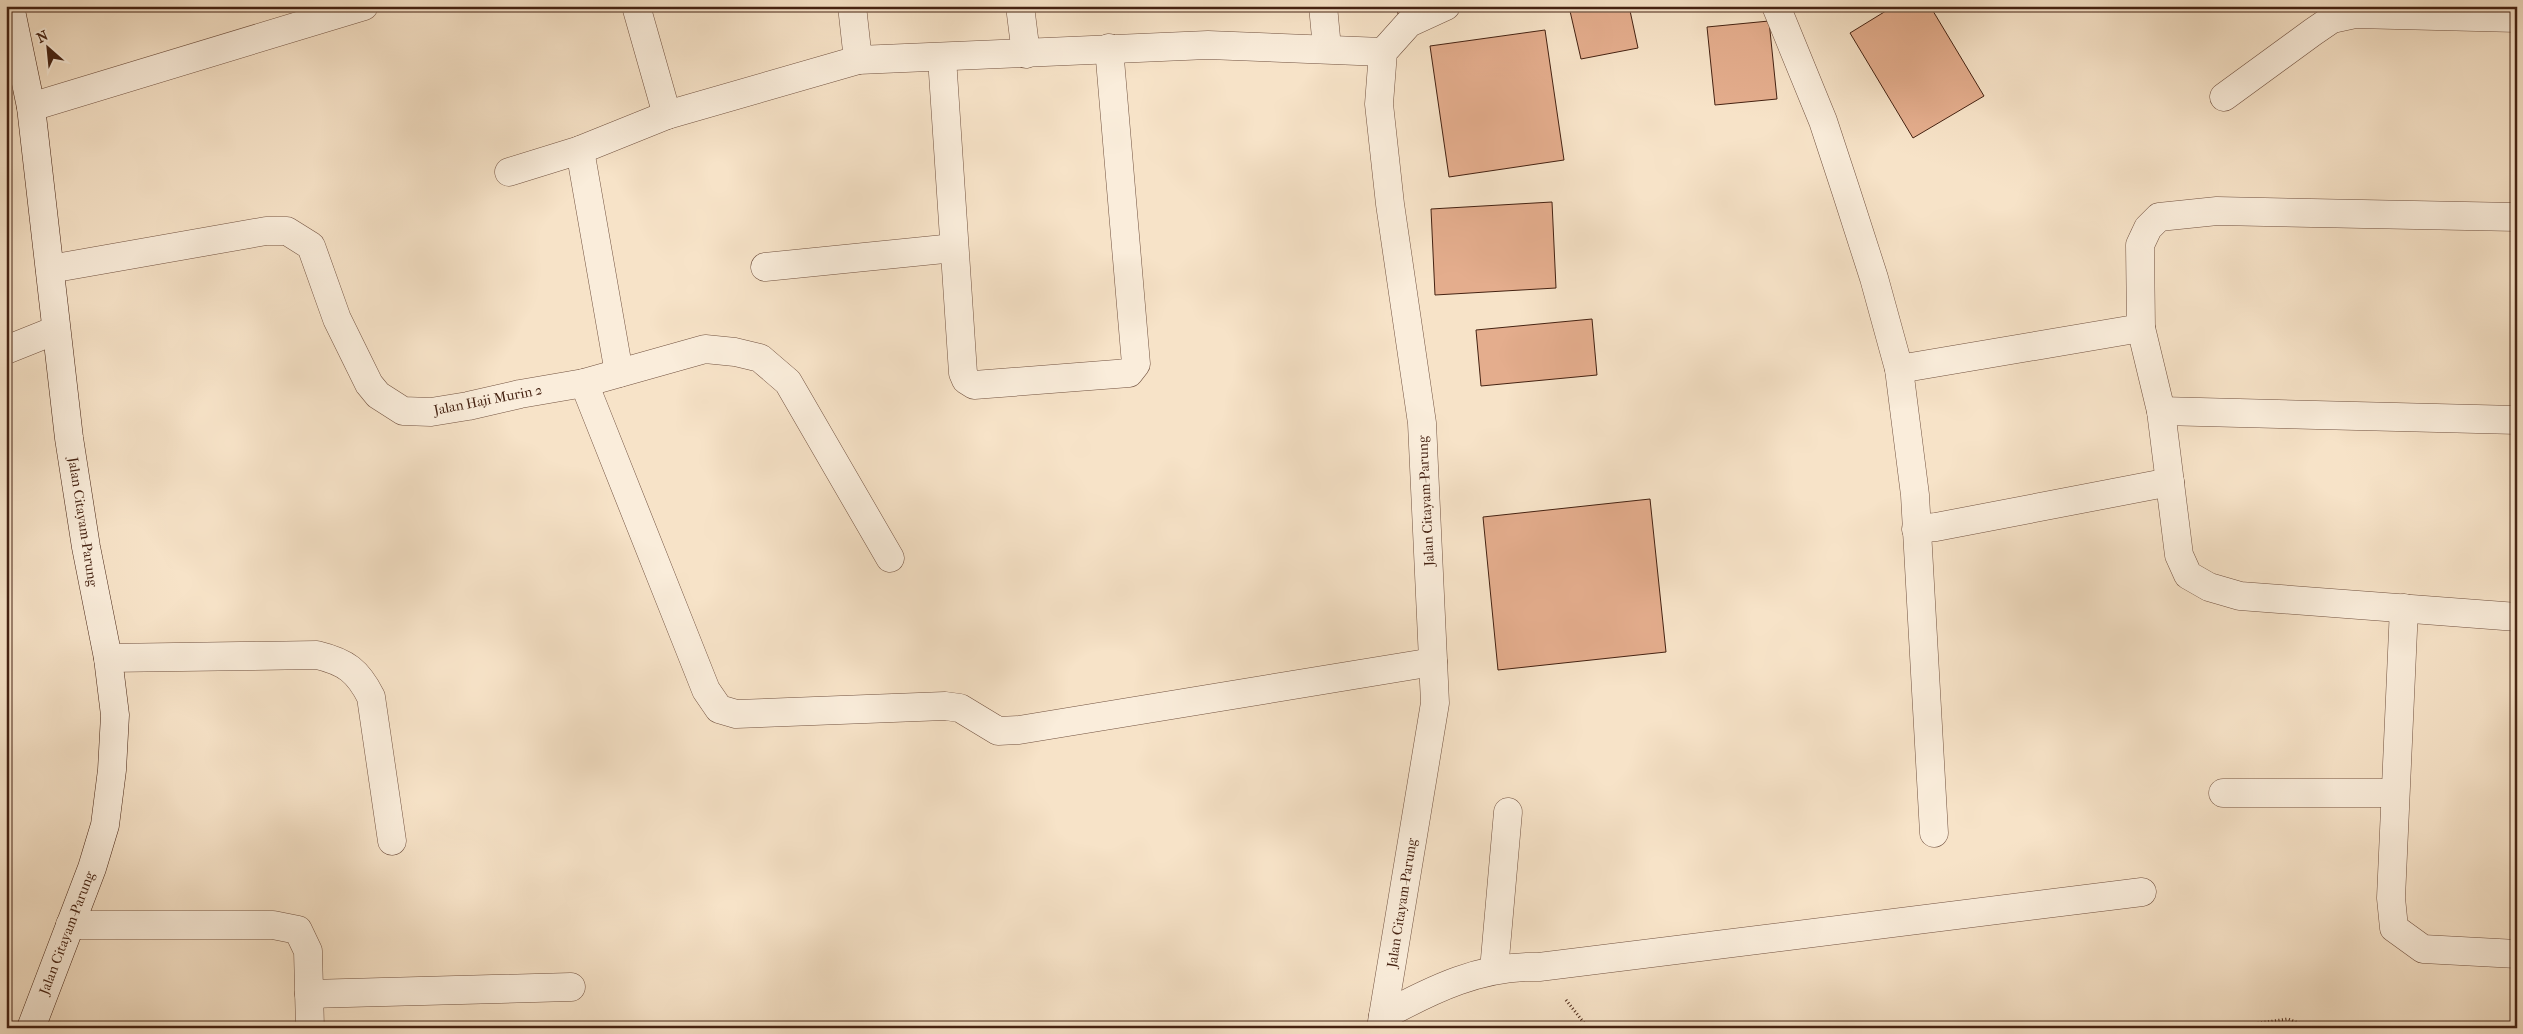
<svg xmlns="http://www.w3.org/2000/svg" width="2523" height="1034" viewBox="0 0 2523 1034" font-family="'IM FELL French Canon',serif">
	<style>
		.building { fill: #e4ad8d; stroke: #452212 }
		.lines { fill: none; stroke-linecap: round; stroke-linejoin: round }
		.street-casing { stroke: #725240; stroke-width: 29 }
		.secondary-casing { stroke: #452212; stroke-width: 29 }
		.path { stroke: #452212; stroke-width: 3; stroke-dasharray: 1 2.5; stroke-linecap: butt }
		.street { stroke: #faeddb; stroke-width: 28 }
		.secondary { stroke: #faeddb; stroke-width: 28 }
		.labels { text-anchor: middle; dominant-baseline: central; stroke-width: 5; stroke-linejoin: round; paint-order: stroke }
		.street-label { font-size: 14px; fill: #452212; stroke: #faeddb }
	</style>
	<rect width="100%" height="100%" fill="#f7e3c8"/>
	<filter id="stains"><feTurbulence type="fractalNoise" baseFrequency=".004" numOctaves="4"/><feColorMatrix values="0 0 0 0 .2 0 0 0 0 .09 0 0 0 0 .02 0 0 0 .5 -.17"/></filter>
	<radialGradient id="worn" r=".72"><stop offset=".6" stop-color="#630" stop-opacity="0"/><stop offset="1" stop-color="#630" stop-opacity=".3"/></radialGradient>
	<g class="building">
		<path d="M1394,6H1427L1401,19Z"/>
		<path d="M1590,6H1629L1638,48L1581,59L1570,11Z"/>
		<path d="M1894,6H1930L1984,96L1913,138L1850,33Z"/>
		<path d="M1769,21L1777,99L1715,105L1707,27Z"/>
		<path d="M1545,30L1564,160L1449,177L1430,46Z"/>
		<path d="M1552,202L1556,288L1435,295L1431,209Z"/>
		<path d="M1592,319L1597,375L1481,386L1476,330Z"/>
		<path d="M1650,499L1666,652L1498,670L1483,517Z"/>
	</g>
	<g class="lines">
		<defs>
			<g id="street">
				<path d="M852,6L858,60L1208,45L1383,52"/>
				<path d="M1020,6L1026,54"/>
				<path d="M1323,6L1327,48"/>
				<path d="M1776,6L1823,121L1846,191L1874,278L1899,369L1915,495L1934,833"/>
				<path d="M942,58L963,373L966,380L974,385L1129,373L1136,364L1109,48"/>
				<path d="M2224,97L2313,32L2332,19L2355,14L2517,18"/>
				<path d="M31,107L364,6"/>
				<path d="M667,115L858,60"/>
				<path d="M580,150L619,373"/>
				<path d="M509,172L580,150L667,115L636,6"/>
				<path d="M765,267L954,248"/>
				<path d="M50,269L266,231H287L311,246L337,319L369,384L378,395L403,411L431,412L468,406L520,394L584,383L705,349L735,352L760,358L788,382L890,558"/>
				<path d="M2141,328L2161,411L2179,555L2188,575L2209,587L2240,596L2517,617"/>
				<path d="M6,350L56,330"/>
				<path d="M1899,369L2141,328L2140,245L2148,228L2159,217L2217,211L2517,217"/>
				<path d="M584,383L706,690L719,709L736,714L945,706L960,708L998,731L1019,730L1433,662"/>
				<path d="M2161,411L2517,420"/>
				<path d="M1916,529L1936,527L2170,482"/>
				<path d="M2404,608L2391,898L2394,928L2423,949L2517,954"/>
				<path d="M108,658L317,655C346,662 358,671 371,697L392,841"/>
				<path d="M2223,793H2395"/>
				<path d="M70,925H273L298,930L308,951L310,1028"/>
				<path d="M1494,970L1508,812"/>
				<path d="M309,994L571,987"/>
				<path d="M1383,1016C1433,989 1482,965 1539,967L2142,892"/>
				<path d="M1381,1028L1435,703L1422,423L1390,204L1379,104L1383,52L1409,23L1446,6"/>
			</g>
			<path id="secondary" d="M10,6L31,107L69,438L86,547L108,658L115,715L112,770L105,825L92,868L31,1028"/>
		</defs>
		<use href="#street" class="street-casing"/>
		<use href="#secondary" class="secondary-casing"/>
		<g class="path">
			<path d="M1566,1000L1588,1028"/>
			<path d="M2223,1028L2288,1019L2311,1028"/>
		</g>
		<use href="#street" class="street"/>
		<use href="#secondary" class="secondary"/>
	</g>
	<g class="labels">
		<g class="street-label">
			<text transform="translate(488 400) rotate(-11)">Jalan Haji Murin 2</text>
			<text transform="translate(1426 501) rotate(-93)">Jalan Citayam-Parung</text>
			<text transform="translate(83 522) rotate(81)">Jalan Citayam-Parung</text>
			<text transform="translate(1402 903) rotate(-81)">Jalan Citayam-Parung</text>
			<text transform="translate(67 933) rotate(-69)">Jalan Citayam-Parung</text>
		</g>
	</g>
	<rect width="2523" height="1034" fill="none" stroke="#f7e3c8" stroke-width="25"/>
	<rect x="8" y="8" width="2508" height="1019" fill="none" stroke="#452212" stroke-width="2.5"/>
	<rect x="12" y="12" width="2498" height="1009" fill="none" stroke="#452212"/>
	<g transform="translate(48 48) rotate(333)" stroke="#faeddb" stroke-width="4" paint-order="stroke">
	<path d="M0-4L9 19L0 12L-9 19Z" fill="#452212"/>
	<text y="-8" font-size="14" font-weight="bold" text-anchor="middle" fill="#452212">N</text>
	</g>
	<rect width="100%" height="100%" filter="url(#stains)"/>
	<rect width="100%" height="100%" fill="url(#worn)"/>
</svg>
